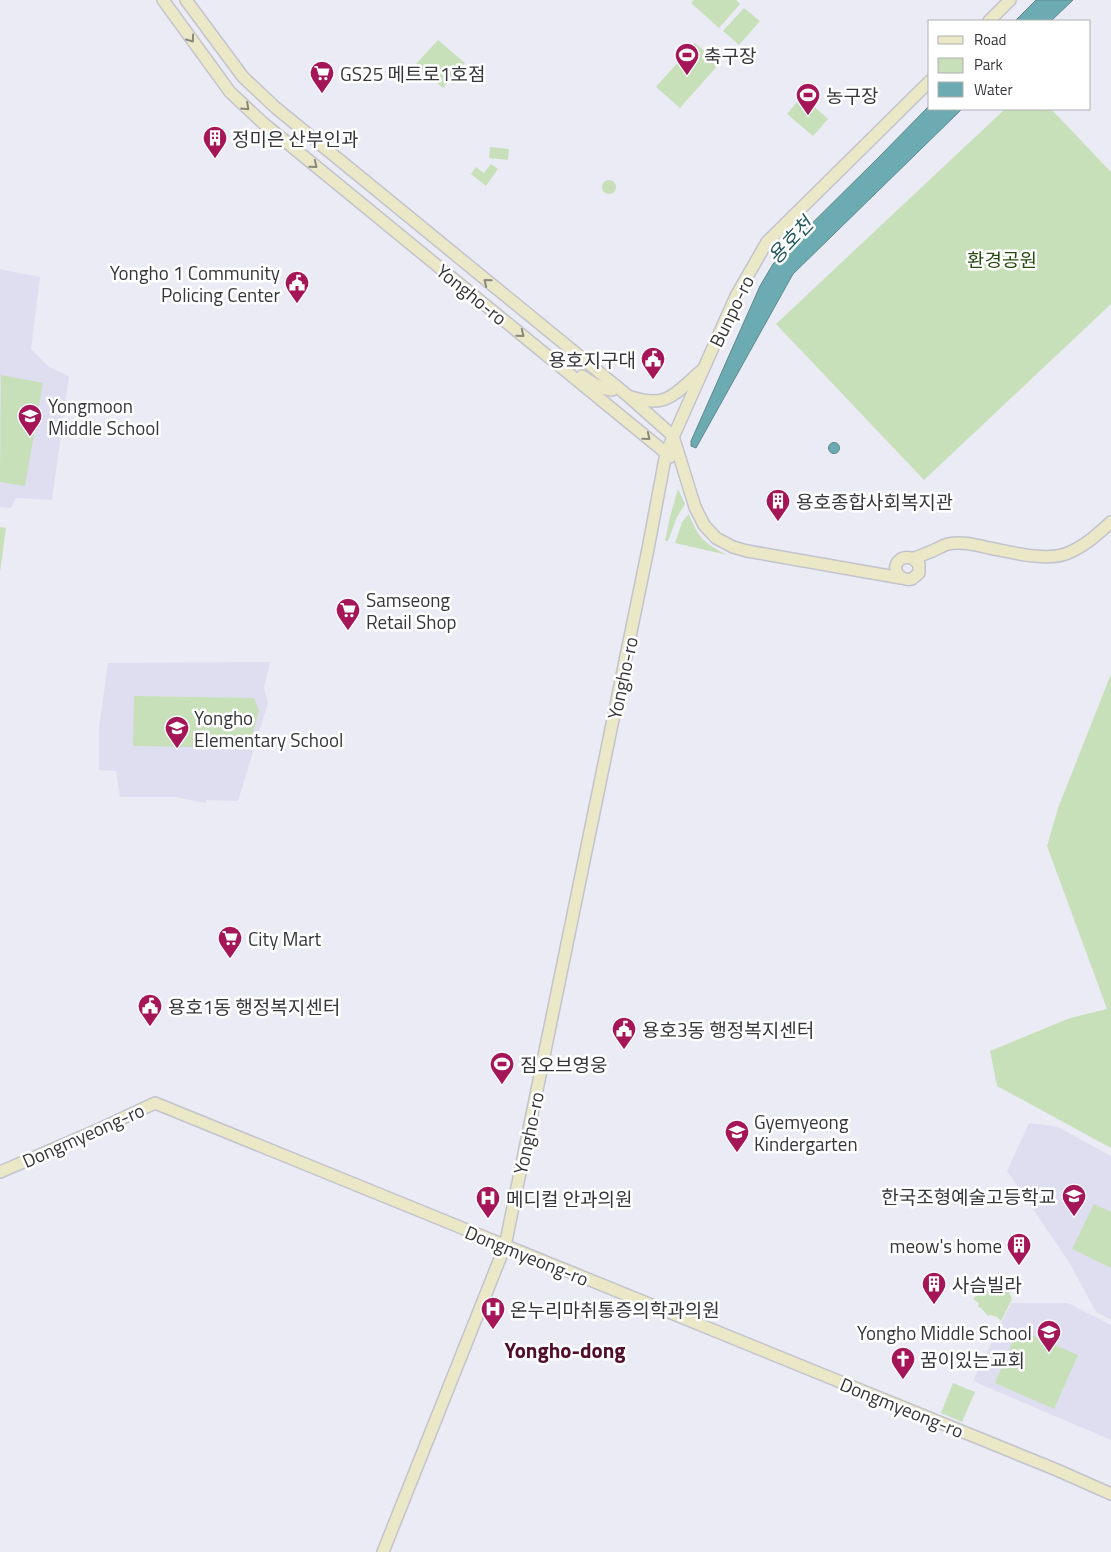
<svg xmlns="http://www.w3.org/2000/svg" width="1111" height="1552" viewBox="0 0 1111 1552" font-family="'Titillium Web','Noto Sans KR',sans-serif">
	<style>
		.built { fill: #dedef0 }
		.green { fill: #c7e0ba }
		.water { fill: #6cabb2; stroke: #5c888e }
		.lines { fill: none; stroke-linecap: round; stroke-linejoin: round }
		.secondary-casing { stroke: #c3c3cd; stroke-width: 14 }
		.secondary { stroke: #eae8c7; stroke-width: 11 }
		.oneway { stroke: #88877a }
		.labels { text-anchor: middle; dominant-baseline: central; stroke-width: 5; stroke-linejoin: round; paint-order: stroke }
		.poi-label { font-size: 19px; fill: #37373b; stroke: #fff; text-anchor: start }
		.park-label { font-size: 19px; fill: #274b0f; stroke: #fff }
		.street-label { font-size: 19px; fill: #37373b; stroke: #fff }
		.water-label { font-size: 20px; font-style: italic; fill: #23595f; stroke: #fff }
		.quarter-label { font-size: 21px; font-weight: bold; fill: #500e2a; stroke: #fff }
	</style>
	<rect width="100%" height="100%" fill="#ebebf5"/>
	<g class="built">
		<path d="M0,269L40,277L31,349L49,367L69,376L52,500L16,498L11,508L0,507Z"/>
		<path d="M270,662L264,688L268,703L238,801L206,800V803L175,797H120L116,771L99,770V728L108,663Z"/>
		<path d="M1029,1123L1058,1127L1111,1156V1320L1096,1312L1069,1262L1007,1171Z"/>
		<path d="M1011,1303H1068L1111,1325V1440L973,1381Z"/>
	</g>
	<g class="green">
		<path d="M694,0H736L740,4L719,28L691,3Z"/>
		<path d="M744,8L760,21L739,45L723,31Z"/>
		<path d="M438,40L465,63L443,88L416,64Z"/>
		<path d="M695,43L719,64L680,108L656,87Z"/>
		<path d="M802,96L828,119L813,136L787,114Z"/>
		<path d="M1005,109H1051L1111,172V304L924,480L776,324Z"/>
		<path d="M490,147L509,149L508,160L489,158Z"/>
		<path d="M491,164L498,169L486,186L471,174L476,167L484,173Z"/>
		<circle cx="609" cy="187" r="7"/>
		<path d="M1,375L43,383L25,486L0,482Z"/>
		<path d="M678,489L685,504L677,517L668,541H665L670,517Z"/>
		<path d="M689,514C698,538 704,543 727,555L675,543L682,522Z"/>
		<path d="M0,527L6,528L0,572Z"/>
		<path d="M1111,674V1148L997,1086L990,1051L1070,1018L1107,1009L1047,846L1058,808Z"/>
		<path d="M134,696L254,698L259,711L249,748L133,746Z"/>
		<path d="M1094,1204L1111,1212V1268L1072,1249Z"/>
		<path d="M987,1290L989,1293L1001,1290H1008L1012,1299L1001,1321L997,1317L990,1315L988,1316L981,1308L978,1307L979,1303L973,1299L979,1293Z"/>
		<path d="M1018,1329L1078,1355L1054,1409L995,1383Z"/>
		<path d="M953,1383L975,1392L962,1422L941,1413Z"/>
	</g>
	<g class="water">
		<path d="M1036,0H1073L1051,21H1015Z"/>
		<path d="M930,105V109H962L793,274L696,448L691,446V441L760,286L773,264L784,251L877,159Z"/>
		<circle cx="834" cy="448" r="5.5"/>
	</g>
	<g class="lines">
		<defs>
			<g id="secondary">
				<path d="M163,0L230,92L263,123L666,453L670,457"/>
				<path d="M186,0L243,77L276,108L627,395L673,436L695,507L704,525L716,538L733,547L747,551L901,578"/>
				<path d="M989,21L1010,0"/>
				<path d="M582,376C591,382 601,389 612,390L614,385"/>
				<path d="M631,397C668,409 675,393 701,371"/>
				<path d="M912,558L919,564V573L912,579C899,582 889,567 901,559C906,556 908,558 912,558C917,558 923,555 927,553C934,551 941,546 948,544C961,541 976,545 989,548C1010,552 1048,562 1068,553C1085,546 1098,534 1111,522"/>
				<path d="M0,1172L93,1132L155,1103L1057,1470L1111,1494"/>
				<path d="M383,1552L505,1246L648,549L666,453L736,296L767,242L930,81"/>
			</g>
		</defs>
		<use href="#secondary" class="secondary-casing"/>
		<use href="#secondary" class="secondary"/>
	</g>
	<defs><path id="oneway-chevron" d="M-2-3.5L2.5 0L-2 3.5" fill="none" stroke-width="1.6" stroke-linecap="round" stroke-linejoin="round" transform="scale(1.25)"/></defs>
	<g class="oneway">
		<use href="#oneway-chevron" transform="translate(191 39) rotate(54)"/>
		<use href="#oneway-chevron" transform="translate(246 107) rotate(43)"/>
		<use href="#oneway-chevron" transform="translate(314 165) rotate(39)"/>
		<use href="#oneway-chevron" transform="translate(487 282) rotate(-141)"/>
		<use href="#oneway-chevron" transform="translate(521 334) rotate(39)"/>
		<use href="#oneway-chevron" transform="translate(647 437) rotate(39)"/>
	</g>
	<defs>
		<symbol id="stadium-pin" viewBox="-11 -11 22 30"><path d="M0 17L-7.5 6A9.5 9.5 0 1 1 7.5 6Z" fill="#a51658" stroke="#fff"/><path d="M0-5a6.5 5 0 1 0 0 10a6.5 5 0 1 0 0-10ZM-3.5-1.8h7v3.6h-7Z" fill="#fff"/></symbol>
		<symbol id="supermarket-pin" viewBox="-11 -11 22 30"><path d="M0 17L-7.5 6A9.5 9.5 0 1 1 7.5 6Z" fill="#a51658" stroke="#fff"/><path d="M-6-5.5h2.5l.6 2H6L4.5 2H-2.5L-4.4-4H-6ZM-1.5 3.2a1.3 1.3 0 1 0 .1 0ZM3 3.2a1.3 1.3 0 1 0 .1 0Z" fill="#fff"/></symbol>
		<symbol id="building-pin" viewBox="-11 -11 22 30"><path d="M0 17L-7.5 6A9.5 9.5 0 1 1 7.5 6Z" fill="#a51658" stroke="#fff"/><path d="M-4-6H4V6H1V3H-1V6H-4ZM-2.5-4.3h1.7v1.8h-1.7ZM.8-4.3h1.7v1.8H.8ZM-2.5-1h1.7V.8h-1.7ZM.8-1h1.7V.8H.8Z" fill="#fff"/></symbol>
		<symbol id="civic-pin" viewBox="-11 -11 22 30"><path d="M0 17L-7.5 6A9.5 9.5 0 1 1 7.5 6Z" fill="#a51658" stroke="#fff"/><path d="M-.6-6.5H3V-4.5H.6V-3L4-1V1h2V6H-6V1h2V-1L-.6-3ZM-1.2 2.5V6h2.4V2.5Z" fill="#fff"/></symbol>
		<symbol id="school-pin" viewBox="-11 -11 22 30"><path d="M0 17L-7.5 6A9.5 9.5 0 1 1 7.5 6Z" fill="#a51658" stroke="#fff"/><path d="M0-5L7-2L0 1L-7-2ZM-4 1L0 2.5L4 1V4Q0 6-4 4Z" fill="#fff"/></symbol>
		<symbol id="hospital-pin" viewBox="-11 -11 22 30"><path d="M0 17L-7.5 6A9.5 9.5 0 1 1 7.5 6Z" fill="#a51658" stroke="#fff"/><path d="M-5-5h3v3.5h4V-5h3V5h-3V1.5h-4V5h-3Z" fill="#fff"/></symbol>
		<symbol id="church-pin" viewBox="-11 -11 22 30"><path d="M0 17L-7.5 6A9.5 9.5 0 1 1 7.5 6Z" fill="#a51658" stroke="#fff"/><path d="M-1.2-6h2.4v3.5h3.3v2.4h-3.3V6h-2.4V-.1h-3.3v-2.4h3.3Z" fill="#fff"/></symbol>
	</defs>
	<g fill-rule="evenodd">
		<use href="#stadium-pin" x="673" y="41" width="28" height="38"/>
		<use href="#supermarket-pin" x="308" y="59" width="28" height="38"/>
		<use href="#stadium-pin" x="794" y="81" width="28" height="38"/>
		<use href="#building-pin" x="201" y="124" width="28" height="38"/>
		<use href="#civic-pin" x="283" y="269" width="28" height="38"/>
		<use href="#civic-pin" x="639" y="345" width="28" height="38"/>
		<use href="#school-pin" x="16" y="402" width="28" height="38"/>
		<use href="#building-pin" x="764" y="487" width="28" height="38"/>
		<use href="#supermarket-pin" x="334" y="596" width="28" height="38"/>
		<use href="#school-pin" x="163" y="714" width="28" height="38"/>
		<use href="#supermarket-pin" x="216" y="924" width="28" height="38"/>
		<use href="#civic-pin" x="136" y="992" width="28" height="38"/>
		<use href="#civic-pin" x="610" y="1015" width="28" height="38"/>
		<use href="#stadium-pin" x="488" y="1050" width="28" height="38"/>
		<use href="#school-pin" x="723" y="1118" width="28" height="38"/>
		<use href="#school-pin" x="1060" y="1182" width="28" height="38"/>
		<use href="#hospital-pin" x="474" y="1184" width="28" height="38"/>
		<use href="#building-pin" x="1005" y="1231" width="28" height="38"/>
		<use href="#building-pin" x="920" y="1270" width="28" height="38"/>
		<use href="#hospital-pin" x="479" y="1295" width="28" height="38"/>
		<use href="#school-pin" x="1035" y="1318" width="28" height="38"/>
		<use href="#church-pin" x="889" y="1345" width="28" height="38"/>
	</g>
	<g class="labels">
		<g class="poi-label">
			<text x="704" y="55">축구장</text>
			<text x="340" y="73">GS25 메트로1호점</text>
			<text x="826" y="95">농구장</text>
			<text x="232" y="138">정미은 산부인과</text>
			<text x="280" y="272" text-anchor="end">Yongho 1 Community<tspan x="280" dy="22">Policing Center</tspan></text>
			<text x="636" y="359" text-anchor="end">용호지구대</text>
			<text x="48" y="405">Yongmoon<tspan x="48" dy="22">Middle School</tspan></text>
			<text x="796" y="501">용호종합사회복지관</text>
			<text x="366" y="599">Samseong<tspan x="366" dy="22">Retail Shop</tspan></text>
			<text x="194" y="717">Yongho<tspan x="194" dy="22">Elementary School</tspan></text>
			<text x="248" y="938">City Mart</text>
			<text x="168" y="1006">용호1동 행정복지센터</text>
			<text x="642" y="1029">용호3동 행정복지센터</text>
			<text x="520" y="1064">짐오브영웅</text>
			<text x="754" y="1121">Gyemyeong<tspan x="754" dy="22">Kindergarten</tspan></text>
			<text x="1056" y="1196" text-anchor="end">한국조형예술고등학교</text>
			<text x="506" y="1198">메디컬 안과의원</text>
			<text x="1002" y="1245" text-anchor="end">meow's home</text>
			<text x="952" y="1284">사슴빌라</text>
			<text x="510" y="1309">온누리마취통증의학과의원</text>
			<text x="1032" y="1332" text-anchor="end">Yongho Middle School</text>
			<text x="920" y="1359">꿈이있는교회</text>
		</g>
		<g class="park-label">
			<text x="1002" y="259">환경공원</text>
		</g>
		<g class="street-label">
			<text transform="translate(472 294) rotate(39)">Yongho-ro</text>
			<text transform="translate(731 311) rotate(-64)">Bunpo-ro</text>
			<text transform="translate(622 678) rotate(-78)">Yongho-ro</text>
			<text transform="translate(528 1133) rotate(-78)">Yongho-ro</text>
			<text transform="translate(83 1135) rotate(-24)">Dongmyeong-ro</text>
			<text transform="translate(527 1255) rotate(22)">Dongmyeong-ro</text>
			<text transform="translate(902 1407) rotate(22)">Dongmyeong-ro</text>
		</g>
		<g class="water-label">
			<text transform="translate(790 240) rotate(-47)">용호천</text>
		</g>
		<g class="quarter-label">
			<text x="565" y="1350">Yongho-dong</text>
		</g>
	</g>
	<rect x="928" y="20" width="162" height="90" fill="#ffffff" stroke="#afafb1"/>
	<rect x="938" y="36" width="25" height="8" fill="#eae8c7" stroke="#afafb1"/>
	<text x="974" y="45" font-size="15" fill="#37373b">Road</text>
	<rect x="938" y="58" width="25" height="15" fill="#c7e0ba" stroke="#afafb1"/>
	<text x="974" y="70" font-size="15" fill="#37373b">Park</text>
	<rect x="938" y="82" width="25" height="15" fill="#6cabb2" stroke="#afafb1"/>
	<text x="974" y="95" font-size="15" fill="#37373b">Water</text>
</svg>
